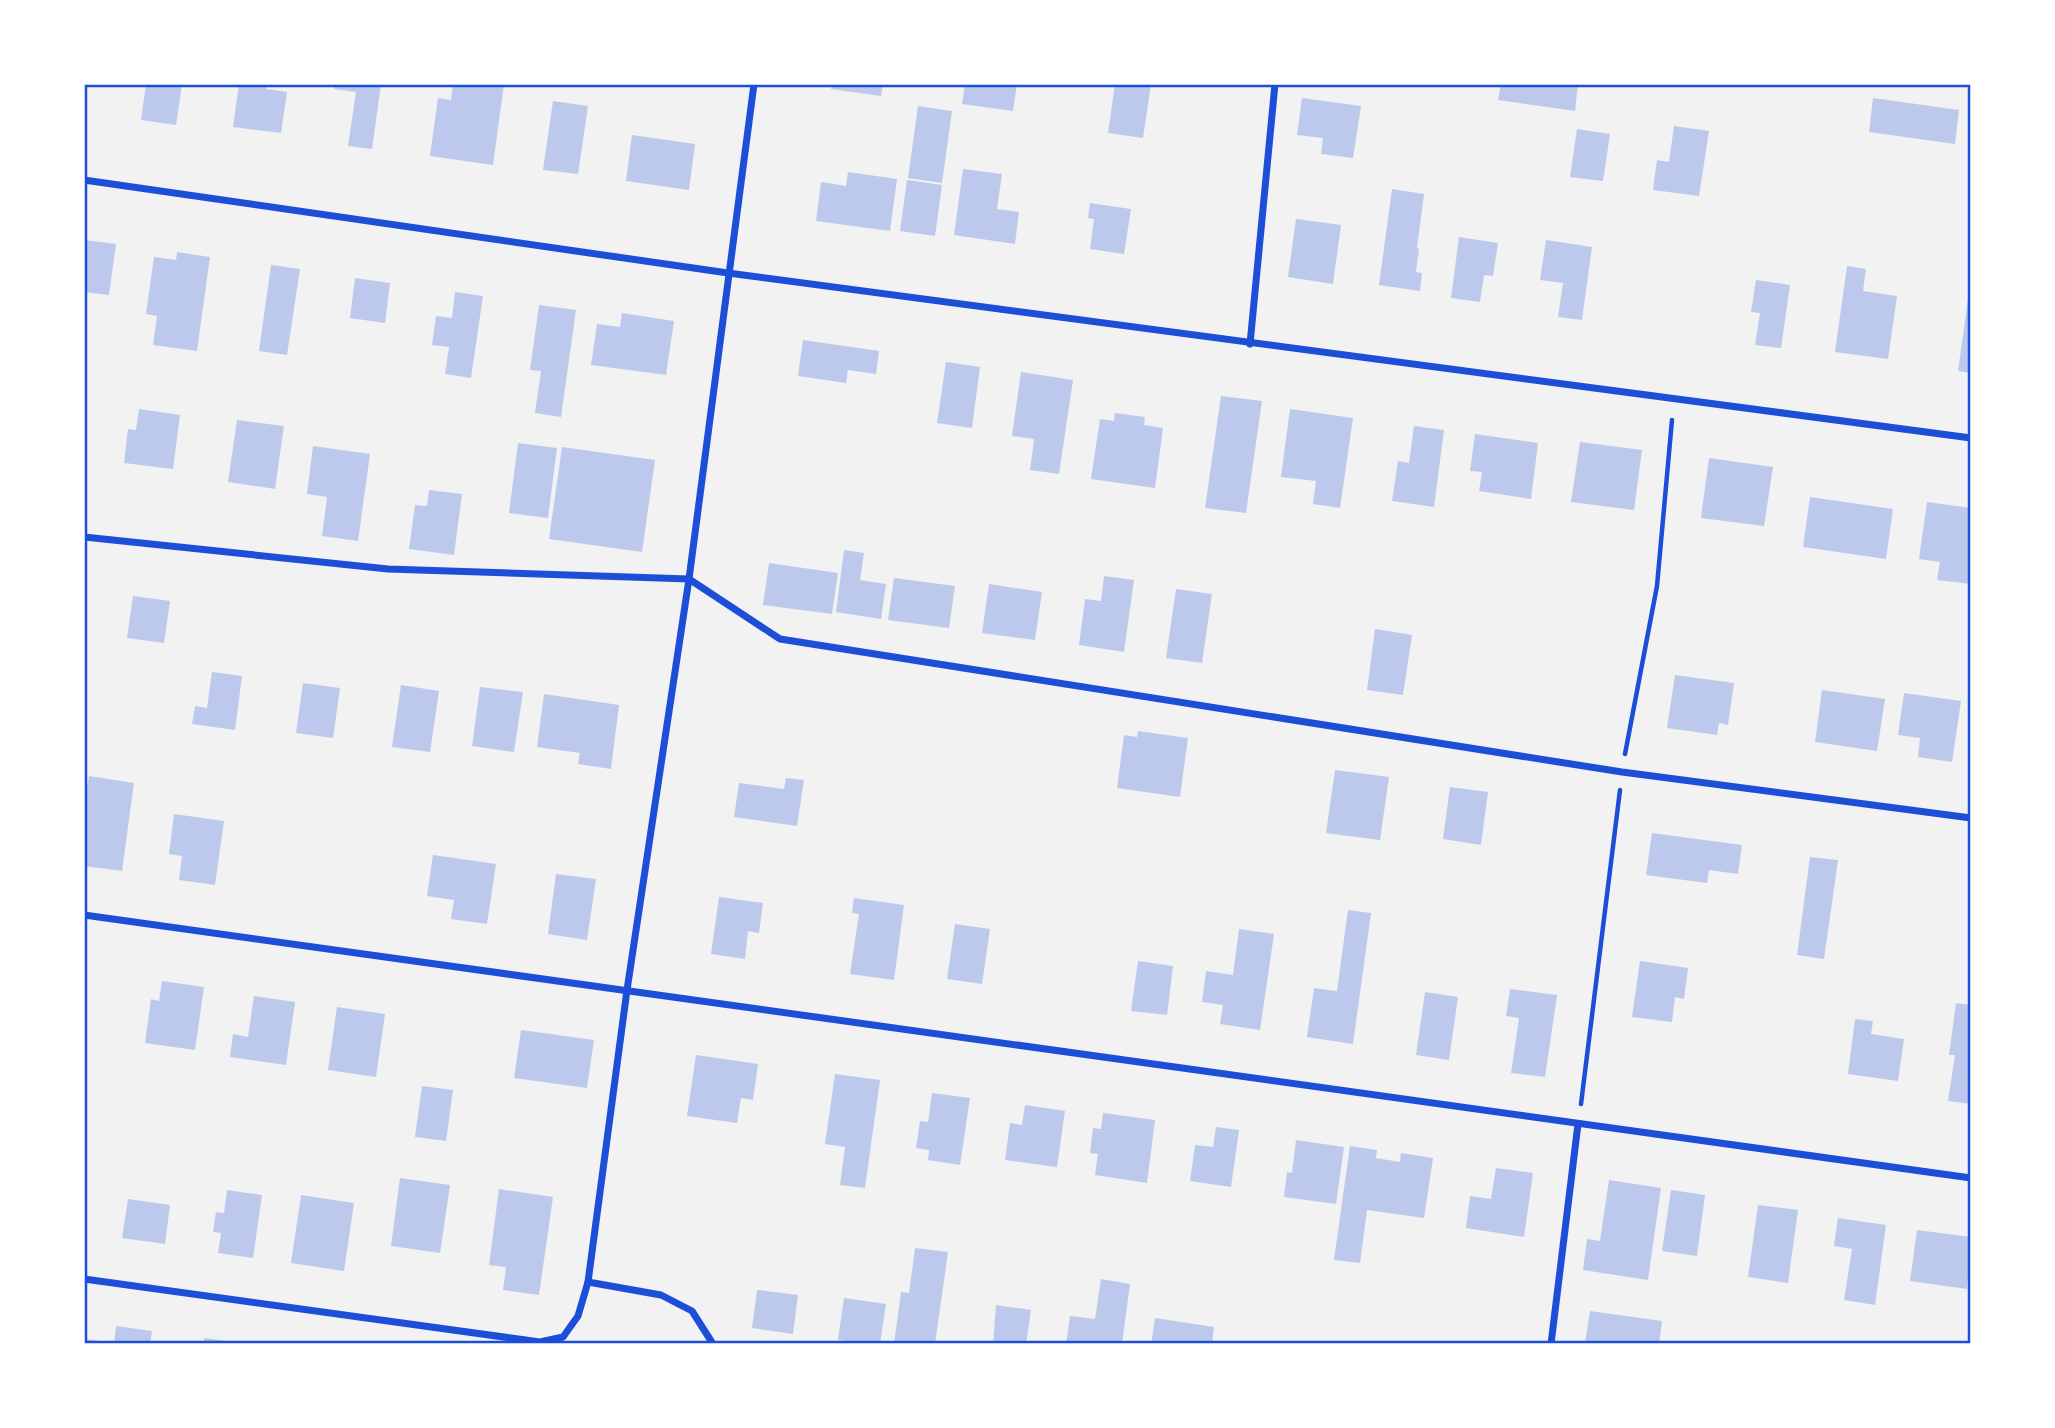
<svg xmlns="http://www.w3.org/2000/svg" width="2055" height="1428" viewBox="0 0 2055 1428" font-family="Commissioner,sans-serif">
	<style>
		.building { fill: #bdc9ec }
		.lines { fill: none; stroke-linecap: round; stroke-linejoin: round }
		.path { stroke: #1d4ed8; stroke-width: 4.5 }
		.minor { stroke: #1d4ed8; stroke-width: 7 }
		.neatline { fill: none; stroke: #1d4ed8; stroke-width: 2.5 }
	</style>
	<rect width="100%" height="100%" fill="#f2f2f2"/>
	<g class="building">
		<path d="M146,84H182L176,125L141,120Z"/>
		<path d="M239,84H267L266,89L287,92L281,133L233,127Z"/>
		<path d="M335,84H381L372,149L348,146L356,92L334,89Z"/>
		<path d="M453,84H504L493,165L430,156L438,98L451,100Z"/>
		<path d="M832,84H883L881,96L831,89Z"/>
		<path d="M965,84H1017L1013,111L962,104Z"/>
		<path d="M1115,84H1151L1143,138L1108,133Z"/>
		<path d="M1501,84H1578L1575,111L1498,100Z"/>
		<path d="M1302,98L1361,106L1353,158L1321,154L1323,138L1297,135Z"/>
		<path d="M1873,98L1959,110L1955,144L1869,132Z"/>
		<path d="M553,101L588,106L578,174L543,170Z"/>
		<path d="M918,106L952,111L942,183L908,178Z"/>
		<path d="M1674,126L1709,131L1699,196L1653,190L1657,160L1669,162Z"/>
		<path d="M1577,129L1610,134L1603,181L1570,177Z"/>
		<path d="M632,135L695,144L689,190L626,181Z"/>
		<path d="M963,169L1002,174L997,209L1019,212L1015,244L954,235Z"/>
		<path d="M848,172L897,179L890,231L816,221L821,182L846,186Z"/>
		<path d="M907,180L942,185L935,236L900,231Z"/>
		<path d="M1392,189L1424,194L1417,248L1419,249L1416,272L1422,273L1420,291L1379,285Z"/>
		<path d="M1090,203L1131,209L1124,254L1090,249L1094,219L1088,218Z"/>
		<path d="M1296,219L1341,225L1333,284L1288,277Z"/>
		<path d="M1459,237L1498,243L1493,276L1484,275L1480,302L1451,298Z"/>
		<path d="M84,240L116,244L109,295L84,292Z"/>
		<path d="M1546,240L1592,247L1582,320L1558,317L1563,283L1540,280Z"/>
		<path d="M177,252L210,257L197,351L153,345L157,316L146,314L154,257L176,260Z"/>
		<path d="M271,265L300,269L287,355L259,351Z"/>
		<path d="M1847,266L1866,269L1863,291L1897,296L1888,359L1835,352Z"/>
		<path d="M355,278L390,283L385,323L350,318Z"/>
		<path d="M1756,280L1790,285L1781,348L1755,345L1760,313L1751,312Z"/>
		<path d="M455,292L483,296L471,378L445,374L449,347L432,345L436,316L452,318Z"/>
		<path d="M1968,299H1971V373L1958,371Z"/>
		<path d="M539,305L576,310L561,417L535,413L541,371L530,370Z"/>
		<path d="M622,313L674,321L666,375L591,365L597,324L620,327Z"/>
		<path d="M803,340L879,351L876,374L848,370L846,383L798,376Z"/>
		<path d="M946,362L980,367L972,428L937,423Z"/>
		<path d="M1021,372L1073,380L1059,474L1030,470L1034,439L1012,436Z"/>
		<path d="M1221,396L1262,401L1246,513L1205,508Z"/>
		<path d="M139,409L180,415L173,469L124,463L128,429L136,430Z"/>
		<path d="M1290,409L1353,418L1340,508L1313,504L1316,481L1281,477Z"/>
		<path d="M1115,413L1145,417L1144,425L1163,428L1155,488L1091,479L1100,419L1114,421Z"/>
		<path d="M237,420L284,426L275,489L228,482Z"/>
		<path d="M1414,426L1444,430L1434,507L1392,501L1398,461L1409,463Z"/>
		<path d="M1475,434L1538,443L1531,499L1479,491L1482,472L1470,471Z"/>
		<path d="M1580,442L1642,450L1634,510L1571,502Z"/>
		<path d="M518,443L557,448L548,518L509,513Z"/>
		<path d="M313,446L370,454L358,541L322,536L327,497L307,494Z"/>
		<path d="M562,447L655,460L642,552L549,539Z"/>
		<path d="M1709,458L1773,467L1764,526L1701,518Z"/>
		<path d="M429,490L462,494L454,555L409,549L415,505L427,506Z"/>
		<path d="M1810,497L1893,509L1886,559L1803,547Z"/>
		<path d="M1927,502L1971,508V584L1937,580L1940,562L1919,559Z"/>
		<path d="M844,550L864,553L860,580L886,584L881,619L836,612Z"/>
		<path d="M769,563L838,573L832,614L763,605Z"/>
		<path d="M1104,576L1134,580L1124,652L1079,645L1085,599L1101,601Z"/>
		<path d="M894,578L955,586L949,628L888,620Z"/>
		<path d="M989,584L1042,592L1035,640L982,633Z"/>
		<path d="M1176,589L1212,594L1202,663L1166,658Z"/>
		<path d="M133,596L170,601L164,643L127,638Z"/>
		<path d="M1375,629L1412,635L1403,695L1367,690Z"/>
		<path d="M212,672L242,676L235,730L192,724L195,706L207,708Z"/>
		<path d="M1675,675L1734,683L1728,725L1719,723L1717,735L1667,728Z"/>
		<path d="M303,683L340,688L333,738L296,733Z"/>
		<path d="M401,685L439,691L430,752L392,747Z"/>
		<path d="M480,687L523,692L514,752L472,746Z"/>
		<path d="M1822,690L1885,699L1877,751L1815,742Z"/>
		<path d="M1904,693L1961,701L1952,762L1918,757L1920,738L1898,735Z"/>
		<path d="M544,694L619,705L611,769L578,764L580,753L537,747Z"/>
		<path d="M1138,731L1188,738L1180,797L1117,788L1124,735L1137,737Z"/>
		<path d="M1335,770L1389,777L1380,840L1326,833Z"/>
		<path d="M89,776L134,783L122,871L84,866V804Z"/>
		<path d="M786,778L804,780L797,826L734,817L739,783L784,789Z"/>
		<path d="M1450,787L1488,792L1481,845L1443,839Z"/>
		<path d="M174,814L224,821L215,885L179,880L182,856L169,854Z"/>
		<path d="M1652,833L1742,845L1738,874L1709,870L1707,883L1646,875Z"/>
		<path d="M433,855L496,864L487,924L451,919L454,900L427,896Z"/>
		<path d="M1810,857L1838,860L1824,959L1797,955Z"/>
		<path d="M556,874L596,879L587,940L548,934Z"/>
		<path d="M719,897L763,903L759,933L748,931L745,959L711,954Z"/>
		<path d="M854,898L904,905L894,980L850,974L859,914L852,913Z"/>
		<path d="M1348,910L1371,913L1353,1044L1307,1037L1314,988L1337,991Z"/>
		<path d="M955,924L990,929L982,984L947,979Z"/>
		<path d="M1239,929L1274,934L1260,1030L1220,1024L1223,1005L1202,1002L1206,971L1233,975Z"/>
		<path d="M1138,961L1173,966L1167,1015L1131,1011Z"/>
		<path d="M1640,961L1688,968L1684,999L1675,997L1672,1022L1632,1017Z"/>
		<path d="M162,981L204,987L195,1050L145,1043L151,999L159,1001Z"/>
		<path d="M1510,989L1557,995L1545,1077L1511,1073L1519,1018L1506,1016Z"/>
		<path d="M1425,992L1458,997L1449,1060L1416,1055Z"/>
		<path d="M254,996L295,1002L286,1065L230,1057L233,1034L248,1037Z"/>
		<path d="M1956,1003L1971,1005V1104L1948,1101L1955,1055H1949Z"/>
		<path d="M337,1007L385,1014L376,1077L328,1070Z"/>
		<path d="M1855,1019L1873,1021L1871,1034L1904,1039L1898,1081L1848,1074Z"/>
		<path d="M521,1030L594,1040L587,1088L514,1078Z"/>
		<path d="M696,1055L758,1064L753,1100L741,1098L737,1123L687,1116Z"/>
		<path d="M835,1074L880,1080L865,1188L840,1185L845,1147L825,1144Z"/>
		<path d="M422,1086L453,1090L446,1141L415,1137Z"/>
		<path d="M932,1093L970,1098L960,1165L928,1160L929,1150L916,1148L920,1121L928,1122Z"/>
		<path d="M1025,1105L1065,1111L1057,1167L1005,1160L1010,1123L1022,1125Z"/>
		<path d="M1103,1113L1155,1120L1147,1183L1095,1175L1098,1154L1090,1153L1093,1128L1101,1129Z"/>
		<path d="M1216,1127L1239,1130L1231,1187L1190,1181L1195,1145L1213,1147Z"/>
		<path d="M1296,1140L1344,1147L1336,1204L1284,1197L1287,1172L1292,1173Z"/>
		<path d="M1350,1146L1377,1150L1376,1158L1400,1162L1401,1153L1433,1158L1424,1218L1367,1210L1360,1263L1334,1260Z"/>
		<path d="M1496,1168L1533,1173L1524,1237L1466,1228L1470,1196L1491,1199Z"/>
		<path d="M400,1178L450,1185L440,1253L391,1246Z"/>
		<path d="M1609,1180L1661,1188L1648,1280L1583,1270L1587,1239L1600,1241Z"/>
		<path d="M499,1189L553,1197L539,1295L503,1290L506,1267L489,1265Z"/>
		<path d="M227,1190L262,1195L253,1258L218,1253L221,1233L213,1232L216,1212L224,1213Z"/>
		<path d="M1671,1190L1705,1195L1697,1256L1662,1251Z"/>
		<path d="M301,1195L354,1203L344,1271L291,1263Z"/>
		<path d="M128,1199L170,1205L165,1244L122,1238Z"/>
		<path d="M1758,1205L1798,1210L1788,1283L1748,1277Z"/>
		<path d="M1838,1218L1886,1225L1875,1305L1844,1300L1852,1249L1834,1246Z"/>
		<path d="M1917,1230L1971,1237L1967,1289L1910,1281Z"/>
		<path d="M915,1248L948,1252L935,1344H894L901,1292L909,1293Z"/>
		<path d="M1101,1279L1130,1284L1122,1344H1066L1070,1316L1095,1319Z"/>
		<path d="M757,1290L798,1295L793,1334L752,1328Z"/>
		<path d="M844,1298L886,1304L880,1344L838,1340Z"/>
		<path d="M996,1305L1031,1310L1026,1344H993Z"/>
		<path d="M1590,1311L1662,1321L1659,1344H1585Z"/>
		<path d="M1155,1318L1214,1327L1212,1344H1151Z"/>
		<path d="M116,1326L152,1331L150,1344H114Z"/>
		<path d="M204,1338L235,1342V1344H204Z"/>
		<path d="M84,1339L110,1342V1344H84Z"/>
	</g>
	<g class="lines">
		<g class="path">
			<path d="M1625,754L1657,586L1672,420"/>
			<path d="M1581,1104L1620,790"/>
		</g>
		<g class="minor">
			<path d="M84,180L728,273L1971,438"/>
			<path d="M1250,344L1275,84"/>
			<path d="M84,537L388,569L689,579L780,639L1622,772L1971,818"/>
			<path d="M84,915L1971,1178"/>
			<path d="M84,1279L540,1342L563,1337L578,1316L588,1282L627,990L689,579L754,84"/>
			<path d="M588,1282L661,1295L692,1311L713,1344"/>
			<path d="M1551,1344L1578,1124"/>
		</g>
	</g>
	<rect width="2055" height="1428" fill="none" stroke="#ffffff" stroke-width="172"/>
	<rect x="86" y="86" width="1883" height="1256" class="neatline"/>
</svg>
